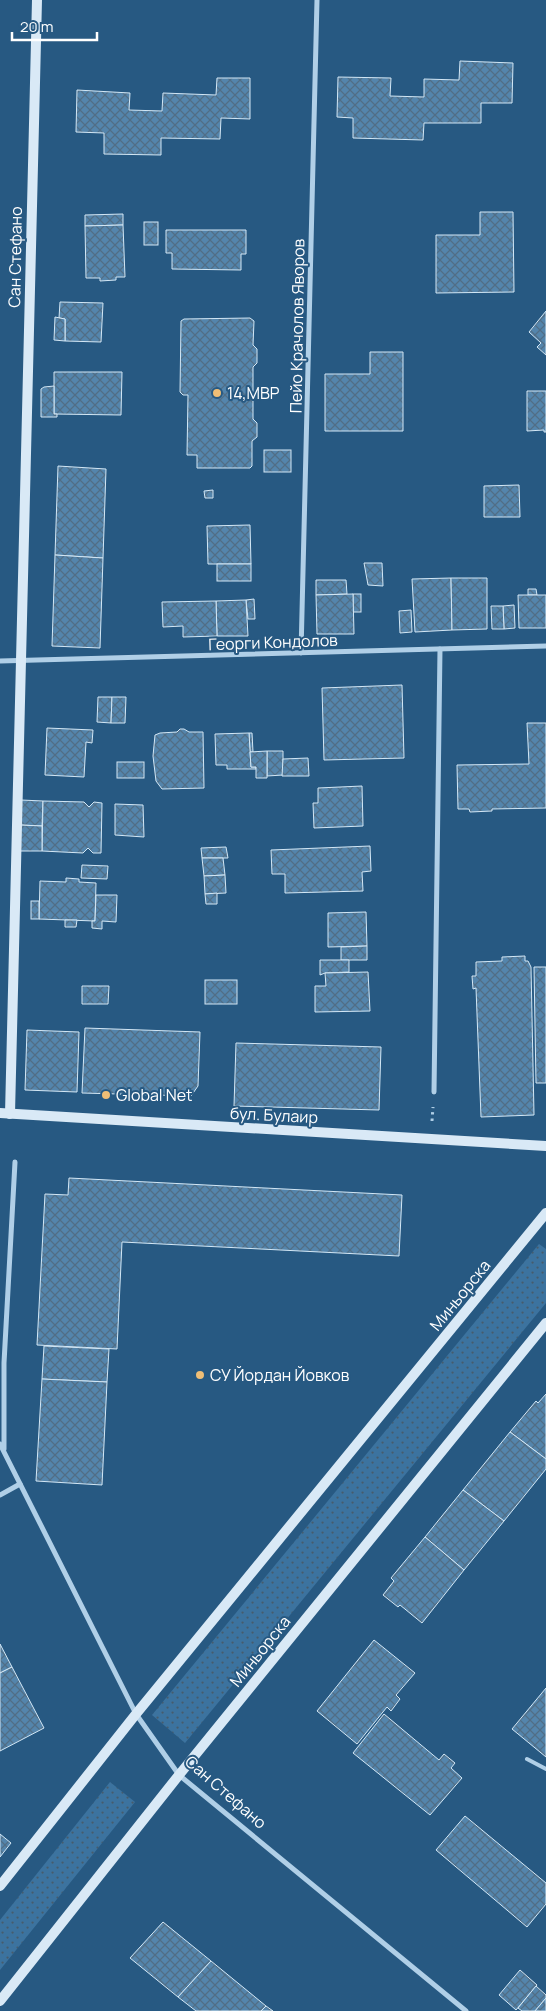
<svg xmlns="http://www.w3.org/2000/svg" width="546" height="2011" viewBox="0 0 546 2011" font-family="Manrope,sans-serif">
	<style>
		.park { fill: url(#park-dots) }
		.building { fill: url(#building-cross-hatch); stroke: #d3e7f5 }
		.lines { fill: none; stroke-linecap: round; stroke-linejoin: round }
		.path { stroke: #b0cfe7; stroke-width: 3; stroke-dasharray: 2.5 4; stroke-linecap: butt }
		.service { stroke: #b0cfe7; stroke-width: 4 }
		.minor { stroke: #b0cfe7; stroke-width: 5 }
		.secondary { stroke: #d9e9f6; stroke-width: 10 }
		.poi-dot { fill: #efbe76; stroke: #275982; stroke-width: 2 }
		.labels { text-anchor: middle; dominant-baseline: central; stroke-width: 4; stroke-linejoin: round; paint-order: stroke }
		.street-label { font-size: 16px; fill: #fff; stroke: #275982 }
		.poi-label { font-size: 16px; fill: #fff; stroke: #275982; text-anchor: start }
	</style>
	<defs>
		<pattern id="park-dots" width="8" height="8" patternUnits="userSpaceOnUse" patternTransform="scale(1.25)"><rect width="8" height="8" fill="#3c739f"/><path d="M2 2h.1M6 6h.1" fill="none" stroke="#465c6d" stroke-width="1.8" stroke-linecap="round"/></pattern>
		<pattern id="building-cross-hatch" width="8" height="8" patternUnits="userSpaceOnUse" patternTransform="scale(1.25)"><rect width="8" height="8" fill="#5485ac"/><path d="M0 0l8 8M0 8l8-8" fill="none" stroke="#516e86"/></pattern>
	</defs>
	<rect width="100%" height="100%" fill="#275982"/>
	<g class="park">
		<path d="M539,1244L546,1249V1303L185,1743L152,1715Z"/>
		<path d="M110,1782L135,1802L0,1970V1920Z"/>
	</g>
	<g class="building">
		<path d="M460,61L513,63L512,103H481V123H424L423,140L353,138V118L337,117L338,77L391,78L390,96L424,97V79L459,80Z"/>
		<path d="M217,78H250V119L221,118L220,139L161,138V155L104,154V133L76,132L77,90L130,93L129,110L162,111L163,93L216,95Z"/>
		<path d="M480,212H513L514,292L436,293V235H480Z"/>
		<path d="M123,214V225L85,226V215Z"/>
		<rect x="144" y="222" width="14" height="23"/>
		<path d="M123,225L125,277H116V280L100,281V278H86L85,226Z"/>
		<path d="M166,230H246V254H241V270L172,269V253H166Z"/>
		<path d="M60,302L103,303L101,342L65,341V319L59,318Z"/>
		<path d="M546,311V355L537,347L541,343L529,332Z"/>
		<path d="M55,317L65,319V341L54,340Z"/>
		<path d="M250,318L254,321L253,345L257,349V363L253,367V419L257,423V437L252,441V466L250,468H197V455H187L188,395H183L180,392L181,321L184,319Z"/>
		<path d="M370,352H403V431H325V374H370Z"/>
		<path d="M54,372H122L121,415L54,414Z"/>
		<path d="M54,386V414H57V417H41V389L44,387Z"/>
		<path d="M527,391H546V432H544V430L527,431Z"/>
		<rect x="264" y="450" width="27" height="22"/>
		<path d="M58,466L106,469L103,558L55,555Z"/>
		<path d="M519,485L520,517H484V486Z"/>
		<path d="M213,490V498H205L204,491Z"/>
		<path d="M250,525L251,564H208L207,526Z"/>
		<path d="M55,555L103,558L100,648L52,646Z"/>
		<path d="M364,563H382L383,586L368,585Z"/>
		<rect x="217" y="564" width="34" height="17"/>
		<path d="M451,578L452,630L415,632L412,579Z"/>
		<path d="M451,578H487V629L452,630Z"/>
		<path d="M316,580H346L347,594L316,595Z"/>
		<path d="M528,589H536L537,595H528Z"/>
		<rect x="353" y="594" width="8" height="18"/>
		<path d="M353,594L354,634H317L316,595Z"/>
		<path d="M518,595H546V628H519Z"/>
		<path d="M254,599L255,619H248L246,600Z"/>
		<path d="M246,600L248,636H217L216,601Z"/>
		<path d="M216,601L217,636L183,637V626L163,627L162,602Z"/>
		<path d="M514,605L515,628L504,629L503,606Z"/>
		<path d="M491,606H503L504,629H492Z"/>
		<path d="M411,610L412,632L400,633L399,611Z"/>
		<path d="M402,685L404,758L324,760L322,688Z"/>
		<path d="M98,697H112L111,723L97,722Z"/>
		<path d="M112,697H126L125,723H111Z"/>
		<path d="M527,723H546V808L492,809V811L470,812L469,809H458L457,765L529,764Z"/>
		<path d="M47,728L93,730L92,743L86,742L84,777L45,775Z"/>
		<path d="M180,729H184L189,732H203L204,788L162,789L156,781L153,756L155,735L160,733L177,732Z"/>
		<path d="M249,733H252L253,752H250Z"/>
		<path d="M249,733L251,767H256V769H227V765H216L215,734Z"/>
		<path d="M267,751H283V775L267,776Z"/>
		<path d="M267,751V778H256V767H251L250,752Z"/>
		<path d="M308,758L309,776H282L283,759Z"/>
		<rect x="117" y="762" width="27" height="16"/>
		<path d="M362,786L363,826L314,828L313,803H318V788Z"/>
		<path d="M21,800L43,801L42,826L20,825Z"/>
		<path d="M43,801L84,802L89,807L94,802L102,803L101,853H93L88,848L83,853L42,851Z"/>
		<path d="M115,804L143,805L144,837L115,835Z"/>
		<path d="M20,825L42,826V851H20Z"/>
		<path d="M370,846L371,871L362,872L363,891L285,893V874H272L271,850Z"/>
		<path d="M226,847L228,858H202L201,848Z"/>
		<path d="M202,858H223L225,875L204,876Z"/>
		<path d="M82,865L108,866L107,879L81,878Z"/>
		<path d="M225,875L226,893L205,894L204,876Z"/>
		<path d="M66,878L79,879V882L96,883L95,921L39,919L40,881L66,882Z"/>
		<path d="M217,893V904H206L205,894Z"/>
		<path d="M96,895H117L116,922L102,921V929L92,928V921H95Z"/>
		<rect x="31" y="901" width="8" height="18"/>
		<path d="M366,912L367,946L328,947V913Z"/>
		<path d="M65,920H77L76,927H65Z"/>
		<path d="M367,946V960H341V947Z"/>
		<path d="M525,956V961H528L531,967L534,1115L481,1117L476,988L473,989L472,976H476V962L502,961V957Z"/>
		<path d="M320,960H349V972L325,973L320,975Z"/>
		<path d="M534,967H546V1083H536Z"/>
		<path d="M368,972L370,1011L315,1012V986H326L325,973Z"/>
		<rect x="205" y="980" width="32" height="24"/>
		<path d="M82,986H109L108,1004H82Z"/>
		<path d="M85,1028L200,1032L198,1086L191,1096L82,1093Z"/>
		<path d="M27,1030L79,1032L77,1092L25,1090Z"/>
		<path d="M236,1043L381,1047L379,1110L234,1106Z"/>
		<path d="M69,1178L402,1195L399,1256L122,1242L117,1349L37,1345L45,1194L68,1195Z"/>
		<path d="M44,1346L109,1349L107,1382L42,1379Z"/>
		<path d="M42,1379L107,1382L102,1485L36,1481Z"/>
		<path d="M546,1394V1459L510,1432L536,1401L538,1403Z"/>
		<path d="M510,1432L546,1459V1469L504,1521L463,1490Z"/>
		<path d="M463,1490L504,1521L464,1570L425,1537Z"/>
		<path d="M425,1537L464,1570L422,1623L400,1605L398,1607L383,1595L394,1581L391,1578Z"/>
		<path d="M374,1640L415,1673L396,1695L400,1699L391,1711L387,1707L357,1744L317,1711Z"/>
		<path d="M0,1644L12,1667L0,1673Z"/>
		<path d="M12,1667L44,1728L0,1751V1673Z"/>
		<path d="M546,1688V1757L512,1729Z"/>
		<path d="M384,1714L439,1760L444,1754L455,1763L451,1768L462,1778L430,1815L353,1753Z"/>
		<path d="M465,1816L546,1883V1904L527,1927L436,1850Z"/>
		<path d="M0,1834L11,1843L0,1857Z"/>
		<path d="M163,1922L211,1961L178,1997L130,1958Z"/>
		<path d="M211,1961L266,2006L261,2011H196L178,1997Z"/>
		<path d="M520,1970L537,1985L516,2010L499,1995Z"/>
		<path d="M536,1986L546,1995V1998L535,2011H522L518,2008Z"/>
		<path d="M546,1998V2011H535Z"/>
		<path d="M266,2006L273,2011H261Z"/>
	</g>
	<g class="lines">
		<path class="path" d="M432,1121L433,1107"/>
		<path class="service" d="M527,1759L546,1769"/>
		<g class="minor">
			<path d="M301,653L317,0"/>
			<path d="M0,661L546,646"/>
			<path d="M434,1092L440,649"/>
			<path d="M0,1444L136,1714L179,1775L466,2011"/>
			<path d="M4,1449V1363L15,1162"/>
			<path d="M0,1495L20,1484"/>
		</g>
		<g class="secondary">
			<path d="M0,1113L546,1146"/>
			<path d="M10,1114L37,0"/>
			<path d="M0,1886L136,1714L546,1213"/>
			<path d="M0,2001L179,1775L546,1323"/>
		</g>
	</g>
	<g class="poi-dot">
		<circle cx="217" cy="393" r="5"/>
		<circle cx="106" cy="1095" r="5"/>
		<circle cx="200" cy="1375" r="5"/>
	</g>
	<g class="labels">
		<g class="street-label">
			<text transform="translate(15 257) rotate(-89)">Сан Стефано</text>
			<text transform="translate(297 326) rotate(-89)">Пейо Крачолов Яворов</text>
			<text transform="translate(273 642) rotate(-2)">Георги Кондолов</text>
			<text transform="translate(274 1115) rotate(3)">бул. Булаир</text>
			<text transform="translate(460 1295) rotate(-51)">Миньорска</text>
			<text transform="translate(260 1651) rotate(-51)">Миньорска</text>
			<text transform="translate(226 1792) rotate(41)">Сан Стефано</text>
		</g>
		<g class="poi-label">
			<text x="227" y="393">14,МВР</text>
			<text x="116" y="1095">Global Net</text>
			<text x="210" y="1375">СУ Йордан Йовков</text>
		</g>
	</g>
	<path d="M12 32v8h85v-8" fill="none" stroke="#ffffff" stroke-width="2.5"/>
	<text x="20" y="32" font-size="15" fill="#ffffff" stroke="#275982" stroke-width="4" paint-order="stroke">20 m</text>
</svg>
